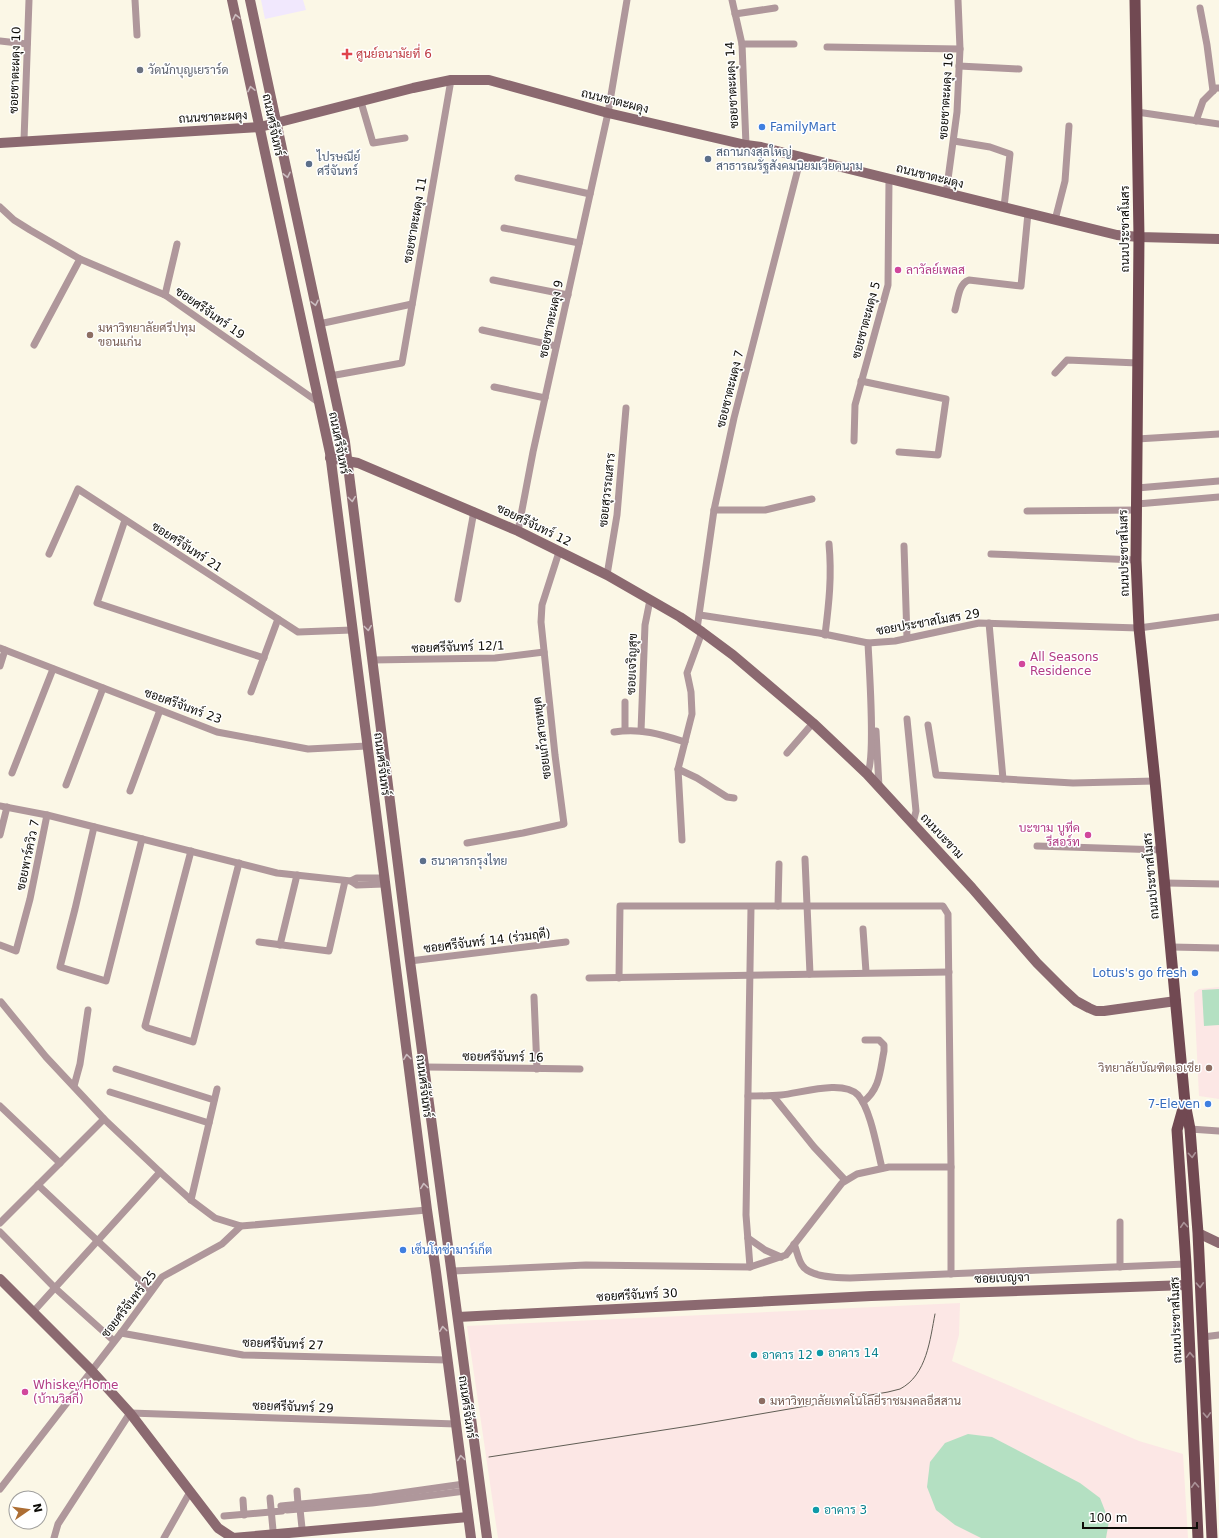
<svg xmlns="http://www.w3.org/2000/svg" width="1219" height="1538" viewBox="0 0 1219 1538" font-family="'DejaVu Sans',Sarabun,sans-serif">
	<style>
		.education { fill: #fce7e5 }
		.medical { fill: #f1e8fd }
		.green { fill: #b4e0c2 }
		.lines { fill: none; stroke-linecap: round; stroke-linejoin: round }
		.street { stroke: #af979b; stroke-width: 7 }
		.secondary { stroke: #8b6970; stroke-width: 10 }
		.primary { stroke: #714952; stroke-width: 11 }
		.tram { stroke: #605d54; stroke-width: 1 }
		.oneway { stroke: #cbbcbf }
		.oneway2 { stroke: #aa9297 }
		.health-dot { fill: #e0444e; stroke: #fff; stroke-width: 1.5 }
		.worship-dot { fill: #6b7280; stroke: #fff; stroke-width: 1.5 }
		.shop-dot { fill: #3f7fe0; stroke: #fff; stroke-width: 1.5 }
		.service-dot { fill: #5c6f8a; stroke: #fff; stroke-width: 1.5 }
		.hotel-dot { fill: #d1479c; stroke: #fff; stroke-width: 1.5 }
		.education-dot { fill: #8d6e63; stroke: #fff; stroke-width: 1.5 }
		.culture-dot { fill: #0f9aa8; stroke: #fff; stroke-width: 1.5 }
		.labels { text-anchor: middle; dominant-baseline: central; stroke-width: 3; stroke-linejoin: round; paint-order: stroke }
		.health-label { font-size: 12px; fill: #be3a42; stroke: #fff; text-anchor: start }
		.street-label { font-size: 12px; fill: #0e0d08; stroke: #fff }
		.worship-label { font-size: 12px; fill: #5b616d; stroke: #fff; text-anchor: start }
		.shop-label { font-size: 12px; fill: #366cbe; stroke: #fff; text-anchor: start }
		.service-label { font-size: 12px; fill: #4e5e75; stroke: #fff; text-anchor: start }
		.hotel-label { font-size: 12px; fill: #b23c85; stroke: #fff; text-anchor: start }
		.education-label { font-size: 12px; fill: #785e54; stroke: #fff; text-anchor: start }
		.culture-label { font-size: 12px; fill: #0d838f; stroke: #fff; text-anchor: start }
	</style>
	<rect width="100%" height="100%" fill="#fbf7e6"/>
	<g class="education">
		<path d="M1219,987V1099L1199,1096L1194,993L1199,989Z"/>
		<path d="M960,1303L959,1335L952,1361L1139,1441L1183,1454L1188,1538H498L467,1326Z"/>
	</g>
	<path class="medical" d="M261,0H303L306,10L265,19Z"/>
	<g class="green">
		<path d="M1219,989V1025L1204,1026L1202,990Z"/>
		<path d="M968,1434L992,1437L1080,1483L1100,1498L1109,1521L1106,1538H981L955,1525L936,1510L927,1487L930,1462L945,1443Z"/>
	</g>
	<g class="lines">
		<g class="street">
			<path d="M135,0L137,35"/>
			<path d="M732,0L742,44L746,145"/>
			<path d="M1200,8L1207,45L1213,91"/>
			<path d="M735,14L775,8"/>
			<path d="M0,41L27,44"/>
			<path d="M742,44H794"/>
			<path d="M827,47L960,49"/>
			<path d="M959,66L1019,69"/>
			<path d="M361,102L373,143L405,138"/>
			<path d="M1137,112L1219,124"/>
			<path d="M1196,121L1203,101L1216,88H1219"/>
			<path d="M24,140L29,0"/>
			<path d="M954,141L990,147L1010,154L1004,207"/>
			<path d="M518,178L590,194"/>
			<path d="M946,194L957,112L960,49L958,0"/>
			<path d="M0,207L14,220L30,230L80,259L165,295L318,402"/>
			<path d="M1055,220L1065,181L1069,126"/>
			<path d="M504,228L579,243"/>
			<path d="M493,280L568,295"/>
			<path d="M165,295L177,244"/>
			<path d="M955,310C958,300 958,284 969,280L1021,286L1028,213"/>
			<path d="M319,324L412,304"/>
			<path d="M482,330L556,346"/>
			<path d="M34,345L80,259"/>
			<path d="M1055,373L1067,360L1138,363"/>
			<path d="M330,376L402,363L451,80"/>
			<path d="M861,381L946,399L938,455L899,452"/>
			<path d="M494,387L545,398"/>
			<path d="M1137,439L1219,434"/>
			<path d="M854,441L855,405L888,285L889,180"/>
			<path d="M1137,488L1219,481"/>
			<path d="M1137,504L1219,497"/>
			<path d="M714,510H765L812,499"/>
			<path d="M1027,511L1137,510"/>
			<path d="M125,520L97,603L264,658"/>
			<path d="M518,531L533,452L608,113L627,0"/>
			<path d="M904,546L907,638"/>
			<path d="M49,554L78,489L298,632L352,630"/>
			<path d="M991,554L1136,560"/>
			<path d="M607,575L617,515L626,408"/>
			<path d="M458,599L474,511"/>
			<path d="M700,615L819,633L868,643L895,641L979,623L1139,628L1219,617"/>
			<path d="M989,623L1003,779"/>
			<path d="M697,629L714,510L734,418L801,157"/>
			<path d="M825,635C829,603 832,576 829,544"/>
			<path d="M0,648L217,732L308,749L367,746"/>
			<path d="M372,660L495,658L544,652"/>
			<path d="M0,666L5,650"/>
			<path d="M251,692L278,619"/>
			<path d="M625,702V730"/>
			<path d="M907,719L916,811L913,823"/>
			<path d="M928,725L936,775L1073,783L1155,781"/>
			<path d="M641,731L645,625L650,600"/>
			<path d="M876,731L879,787"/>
			<path d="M614,732C641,728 660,734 685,742"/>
			<path d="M787,753L813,723"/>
			<path d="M678,769L697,778L727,797L734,798"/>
			<path d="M12,773L53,669"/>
			<path d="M867,774C876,761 869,666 868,643"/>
			<path d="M66,785L103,688"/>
			<path d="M130,791L160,710"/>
			<path d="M0,806L47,815L277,873L351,881L357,885L384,884"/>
			<path d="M94,827L75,909L60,967L106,981L142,839"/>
			<path d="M0,835L7,807"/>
			<path d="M682,840L678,769L692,714L691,692L687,673L702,632"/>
			<path d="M467,843L523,833L564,824L555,755L541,622L542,605L559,552"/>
			<path d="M1037,846L1162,850"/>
			<path d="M191,851L145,1026L148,1028L193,1042L239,863"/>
			<path d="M805,859L810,974"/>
			<path d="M351,881L357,878H384"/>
			<path d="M1165,883L1219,884"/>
			<path d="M778,906L779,864"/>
			<path d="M863,929L866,972"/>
			<path d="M259,942L329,951L345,881"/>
			<path d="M0,945L16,951L30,899L47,815"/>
			<path d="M280,945L297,875"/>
			<path d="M1171,947L1219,948"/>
			<path d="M410,961L566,942"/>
			<path d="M589,978L949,972"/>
			<path d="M619,978L620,906H943L948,914L951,1167V1274"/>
			<path d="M534,997L537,1069"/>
			<path d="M1,1002L46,1057L104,1119L160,1172L191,1200L215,1218L241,1226"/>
			<path d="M425,1067L580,1069"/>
			<path d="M116,1069L214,1100"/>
			<path d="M74,1086L80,1064L88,1010"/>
			<path d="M110,1092L209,1123"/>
			<path d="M748,1096C759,1096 770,1096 781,1095C801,1093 843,1079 858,1095C871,1110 877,1149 882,1168"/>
			<path d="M773,1096L814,1147L845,1180"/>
			<path d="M863,1102C880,1089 880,1071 884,1051V1045L879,1040H865"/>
			<path d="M0,1106L60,1163"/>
			<path d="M1190,1129L1219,1131"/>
			<path d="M38,1185L151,1291"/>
			<path d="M191,1200L217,1089"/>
			<path d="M0,1223L104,1119"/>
			<path d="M0,1232L55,1288L114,1341"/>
			<path d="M748,1238L765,1250L781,1257"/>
			<path d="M794,1244C797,1251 798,1259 802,1265C809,1277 838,1278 850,1278L1186,1264"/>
			<path d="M750,1267L746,1215L751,907"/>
			<path d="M1120,1267V1222"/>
			<path d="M453,1271L586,1265L750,1267L786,1255L842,1183L857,1174L889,1167H951"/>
			<path d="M33,1312L160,1172"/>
			<path d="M121,1333L243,1355L447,1360"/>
			<path d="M1203,1337L1219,1335"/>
			<path d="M0,1489L121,1333L162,1277L222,1244L241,1226L427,1210"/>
			<path d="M297,1491L298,1504"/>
			<path d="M270,1498L273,1530"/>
			<path d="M243,1500L244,1515"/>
			<path d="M300,1509L302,1528"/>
			<path d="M287,1510L372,1503L465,1491"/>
			<path d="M224,1516L282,1511L281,1506L372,1497L464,1484"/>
			<path d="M54,1538L58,1524L130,1413L456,1424"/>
			<path d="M164,1538L190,1492"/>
		</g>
		<g class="secondary">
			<path d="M232,0L330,453L427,1210L436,1272L471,1538"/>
			<path d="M250,0L345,442L410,961L487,1538"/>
			<path d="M0,143L260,127L413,88L451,80H489L608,113L746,145L761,147L1117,235L1139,237L1219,239"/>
			<path d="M330,458L358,463L518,531L607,575L680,617L702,632L733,655L813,723L867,774L972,888L1037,963L1063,989L1076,1001L1089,1008L1096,1011H1104L1176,1001"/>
			<path d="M1198,1233L1219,1243"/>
			<path d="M0,1279L91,1370L130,1413L218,1528L233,1538L468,1517"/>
			<path d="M458,1317L871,1296L1187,1285"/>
		</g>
		<g class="primary">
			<path d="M1135,0L1139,237L1136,560L1139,628L1155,781L1185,1103L1190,1129L1198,1233L1212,1538"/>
			<path d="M1184,1105L1177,1130L1186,1264L1198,1538"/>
		</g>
		<path class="tram" d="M489,1457L696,1425L888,1392C892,1391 896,1390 900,1389C927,1375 930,1339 935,1314"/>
	</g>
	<defs><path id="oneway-chevron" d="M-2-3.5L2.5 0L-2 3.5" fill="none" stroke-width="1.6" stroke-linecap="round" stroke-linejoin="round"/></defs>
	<g class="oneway">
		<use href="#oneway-chevron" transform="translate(236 17) rotate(-102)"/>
		<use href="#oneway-chevron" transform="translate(251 89) rotate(-102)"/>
		<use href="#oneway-chevron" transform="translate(287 175) rotate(78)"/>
		<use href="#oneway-chevron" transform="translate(315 303) rotate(78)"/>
		<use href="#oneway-chevron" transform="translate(352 499) rotate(83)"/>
		<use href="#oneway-chevron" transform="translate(368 628) rotate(83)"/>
		<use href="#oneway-chevron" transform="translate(407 1057) rotate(-97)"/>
		<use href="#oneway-chevron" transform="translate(424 1186) rotate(-97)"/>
		<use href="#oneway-chevron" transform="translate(443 1329) rotate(-97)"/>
		<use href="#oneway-chevron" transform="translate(461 1458) rotate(-98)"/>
	</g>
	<g class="oneway2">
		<use href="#oneway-chevron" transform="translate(1192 1155) rotate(86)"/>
		<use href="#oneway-chevron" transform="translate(1184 1225) rotate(-94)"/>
		<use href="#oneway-chevron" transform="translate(1200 1285) rotate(87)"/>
		<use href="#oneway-chevron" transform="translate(1190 1355) rotate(-92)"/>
		<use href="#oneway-chevron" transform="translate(1207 1415) rotate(87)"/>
		<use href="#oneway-chevron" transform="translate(1195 1485) rotate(-93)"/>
	</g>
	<path class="health-dot" d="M345 48h4v4h4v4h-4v4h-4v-4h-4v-4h4z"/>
	<circle class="worship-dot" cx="140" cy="70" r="4"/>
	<g class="shop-dot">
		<circle cx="762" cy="127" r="4"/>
		<circle cx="1195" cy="973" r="4"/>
		<circle cx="1208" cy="1104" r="4"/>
		<circle cx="403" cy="1250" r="4"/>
	</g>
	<g class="service-dot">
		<circle cx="708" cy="159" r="4"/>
		<circle cx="309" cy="164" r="4"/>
		<circle cx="423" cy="861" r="4"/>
	</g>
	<g class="hotel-dot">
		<circle cx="898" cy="270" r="4"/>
		<circle cx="1022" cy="664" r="4"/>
		<circle cx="1088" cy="835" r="4"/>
		<circle cx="25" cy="1392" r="4"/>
	</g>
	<g class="education-dot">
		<circle cx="90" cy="335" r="4"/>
		<circle cx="1209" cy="1068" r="4"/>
		<circle cx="762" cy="1401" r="4"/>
	</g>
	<g class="culture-dot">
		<circle cx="820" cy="1353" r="4"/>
		<circle cx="754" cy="1355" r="4"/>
		<circle cx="816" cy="1510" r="4"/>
	</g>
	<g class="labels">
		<g class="health-label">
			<text x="356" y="54">ศูนย์อนามัยที่ 6</text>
		</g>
		<g class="street-label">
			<text transform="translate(15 70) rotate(-88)">ซอยชาตะผดุง 10</text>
			<text transform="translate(732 85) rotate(-93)">ซอยชาตะผดุง 14</text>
			<text transform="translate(946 96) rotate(-86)">ซอยชาตะผดุง 16</text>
			<text transform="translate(615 101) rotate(14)">ถนนชาตะผดุง</text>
			<text transform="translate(213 117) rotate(-3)">ถนนชาตะผดุง</text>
			<text transform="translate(273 125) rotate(78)">ถนนศรีจันทร์</text>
			<text transform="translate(930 176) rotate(14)">ถนนชาตะผดุง</text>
			<text transform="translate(415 220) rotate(-80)">ซอยชาตะผดุง 11</text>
			<text transform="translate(1125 229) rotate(-90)">ถนนประชาสโมสร</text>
			<text transform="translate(210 313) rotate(35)">ซอยศรีจันทร์ 19</text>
			<text transform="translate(551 319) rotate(-78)">ซอยชาตะผดุง 9</text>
			<text transform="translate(866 320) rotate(-75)">ซอยชาตะผดุง 5</text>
			<text transform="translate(730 389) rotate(-76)">ซอยชาตะผดุง 7</text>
			<text transform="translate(339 443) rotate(79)">ถนนศรีจันทร์</text>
			<text transform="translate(607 490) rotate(-84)">ซอยสุวรรณสาร</text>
			<text transform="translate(534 525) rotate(26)">ซอยศรีจันทร์ 12</text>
			<text transform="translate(187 547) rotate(33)">ซอยศรีจันทร์ 21</text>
			<text transform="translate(1124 553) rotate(-91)">ถนนประชาสโมสร</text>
			<text transform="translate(928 622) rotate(-10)">ซอยประชาสโมสร 29</text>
			<text transform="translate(458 647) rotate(-2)">ซอยศรีจันทร์ 12/1</text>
			<text transform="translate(632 664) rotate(-88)">ซอยเจริญสุข</text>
			<text transform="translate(183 706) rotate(20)">ซอยศรีจันทร์ 23</text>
			<text transform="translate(542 738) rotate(-97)">ซอยแก้วสายหยุด</text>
			<text transform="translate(382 764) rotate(83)">ถนนศรีจันทร์</text>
			<text transform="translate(942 836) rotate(47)">ถนนบะขาม</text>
			<text transform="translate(28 855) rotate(-78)">ซอยพาร์ควิว 7</text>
			<text transform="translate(1151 876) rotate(-95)">ถนนประชาสโมสร</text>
			<text transform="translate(487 941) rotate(-7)">ซอยศรีจันทร์ 14 (ร่วมฤดี)</text>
			<text transform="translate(503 1057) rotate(1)">ซอยศรีจันทร์ 16</text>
			<text transform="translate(424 1086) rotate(83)">ถนนศรีจันทร์</text>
			<text transform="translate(1002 1278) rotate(-2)">ซอยเบญจา</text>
			<text transform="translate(637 1295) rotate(-3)">ซอยศรีจันทร์ 30</text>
			<text transform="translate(129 1304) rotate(-52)">ซอยศรีจันทร์ 25</text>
			<text transform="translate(1176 1320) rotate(-92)">ถนนประชาสโมสร</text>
			<text transform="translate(283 1344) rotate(2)">ซอยศรีจันทร์ 27</text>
			<text transform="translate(293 1407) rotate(2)">ซอยศรีจันทร์ 29</text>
			<text transform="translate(467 1407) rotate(82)">ถนนศรีจันทร์</text>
		</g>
		<g class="worship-label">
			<text x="148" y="70">วัดนักบุญเยราร์ด</text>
		</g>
		<g class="shop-label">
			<text x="770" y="127">FamilyMart</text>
			<text x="1187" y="973" text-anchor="end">Lotus's go fresh</text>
			<text x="1200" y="1104" text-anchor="end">7-Eleven</text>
			<text x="411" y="1250">เซ็นโทซ่ามาร์เก็ต</text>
		</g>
		<g class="service-label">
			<text x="716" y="152">สถานกงสุลใหญ่<tspan x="716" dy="14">สาธารณรัฐสังคมนิยมเวียดนาม</tspan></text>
			<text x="317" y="157">ไปรษณีย์<tspan x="317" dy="14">ศรีจันทร์</tspan></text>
			<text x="431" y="861">ธนาคารกรุงไทย</text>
		</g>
		<g class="hotel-label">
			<text x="906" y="270">ลาวัลย์เพลส</text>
			<text x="1030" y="657">All Seasons<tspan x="1030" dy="14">Residence</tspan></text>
			<text x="1080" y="828" text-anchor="end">บะขาม บูทีค<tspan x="1080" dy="14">รีสอร์ท</tspan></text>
			<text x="33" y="1385">WhiskeyHome<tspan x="33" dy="14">(บ้านวิสกี้)</tspan></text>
		</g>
		<g class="education-label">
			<text x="98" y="328">มหาวิทยาลัยศรีปทุม<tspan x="98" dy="14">ขอนแก่น</tspan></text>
			<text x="1201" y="1068" text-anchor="end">วิทยาลัยบัณฑิตเอเชีย</text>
			<text x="770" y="1401">มหาวิทยาลัยเทคโนโลยีราชมงคลอีสสาน</text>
		</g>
		<g class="culture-label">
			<text x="828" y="1353">อาคาร 14</text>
			<text x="762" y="1355">อาคาร 12</text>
			<text x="824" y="1510">อาคาร 3</text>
		</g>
	</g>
	<g transform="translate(28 1510) rotate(77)"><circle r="19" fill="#ffffff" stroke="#9f9e9c"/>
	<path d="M0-3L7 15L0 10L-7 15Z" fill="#ad6e34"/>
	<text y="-6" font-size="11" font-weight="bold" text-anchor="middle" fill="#0e0d08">N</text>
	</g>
	<path d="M1083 1522v6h114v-6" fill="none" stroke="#0e0d08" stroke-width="2"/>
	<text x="1089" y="1522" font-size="12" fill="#0e0d08" stroke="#ffffff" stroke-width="3" paint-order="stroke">100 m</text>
</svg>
